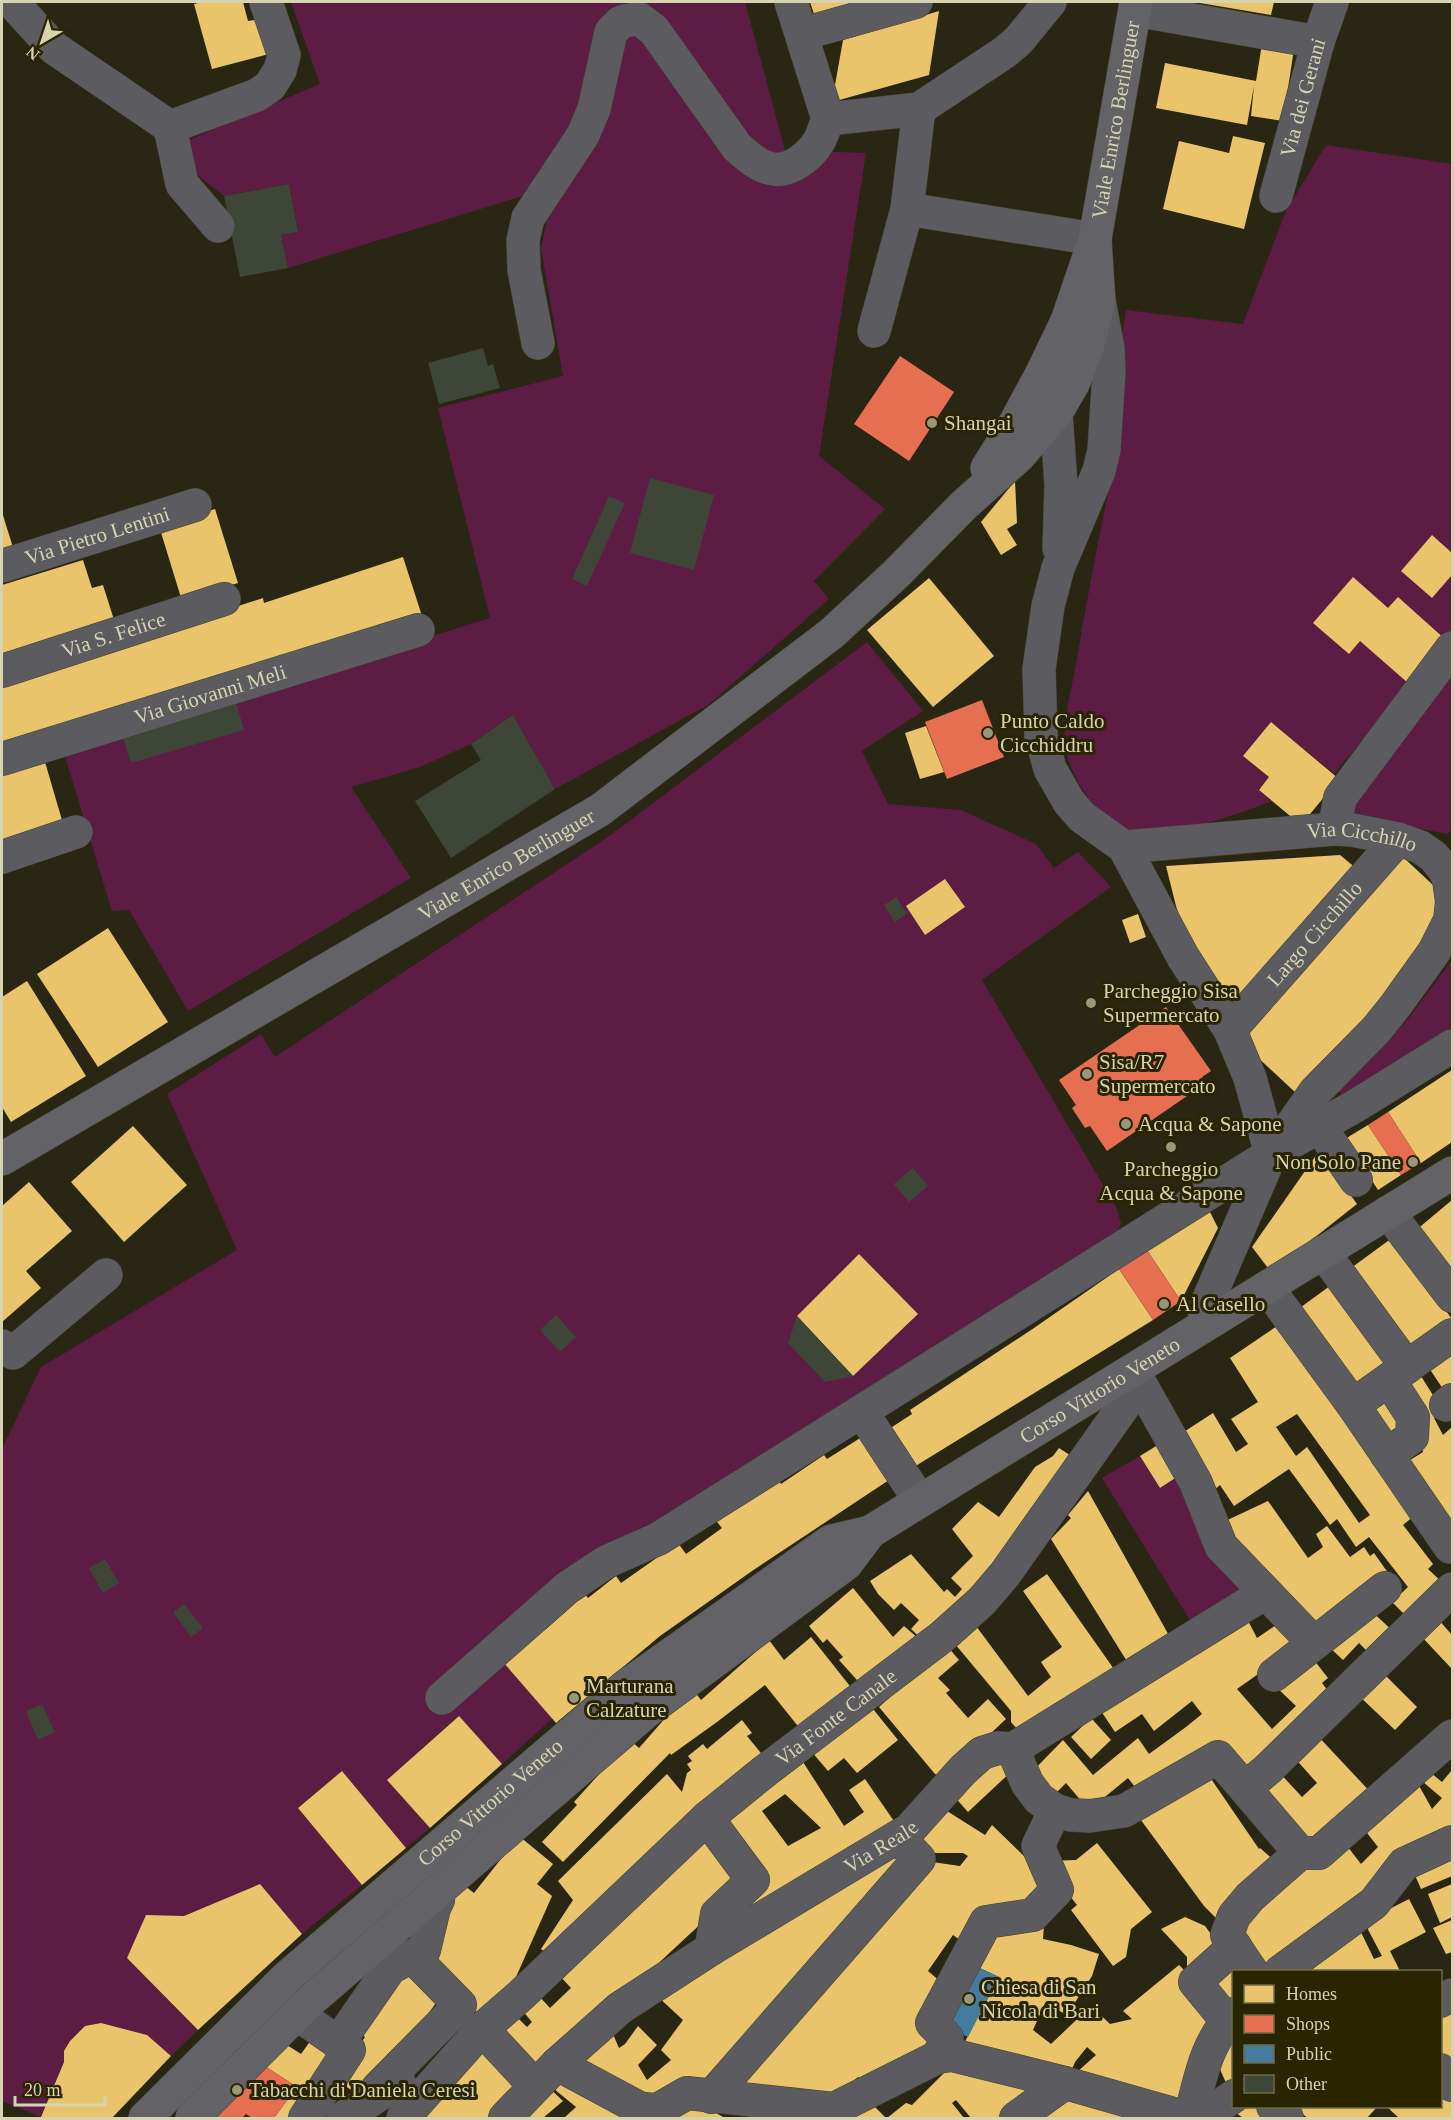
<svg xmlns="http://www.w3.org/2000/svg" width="1454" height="2120" viewBox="0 0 1454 2120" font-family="'Times New Roman',serif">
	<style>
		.green { fill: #5c1c44 }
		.homes { fill: #e9c46a; fill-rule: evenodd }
		.shops { fill: #e76f51 }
		.public { fill: #457b9d }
		.building { fill: #3d4637 }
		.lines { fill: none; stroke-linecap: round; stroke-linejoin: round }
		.minor-casing { stroke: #464431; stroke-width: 34 }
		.major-casing { stroke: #464431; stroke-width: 34 }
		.minor { stroke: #5b5b60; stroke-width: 33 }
		.major { stroke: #636266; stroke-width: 33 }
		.poi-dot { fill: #99977a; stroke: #292500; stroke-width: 2 }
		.labels { text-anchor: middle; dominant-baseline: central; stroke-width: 6; stroke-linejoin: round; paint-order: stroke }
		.street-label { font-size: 21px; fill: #d6d3b1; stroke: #292500 }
		.poi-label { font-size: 21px; fill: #d6d3b1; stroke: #292500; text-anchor: start }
	</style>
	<rect width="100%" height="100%" fill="#292713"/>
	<g class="green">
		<path d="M291,2H745L785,150L866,153L819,456L885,509L814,581L829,599L708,705L555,789L513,715L471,744L420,767L351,787L411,878L188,1011L129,910L112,911L63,750L490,618L438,408L563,376L541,248L548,215L572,181L288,268L281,235L298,232L289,184L224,196L165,150L320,84Z"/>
		<path d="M1326,145L1452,164V632L1334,774L1271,722L1243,756L1269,777L1259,790L1272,801C1230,817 1181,835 1136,831C1101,828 1069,776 1065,745C1062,721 1072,688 1076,664C1088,592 1102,521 1117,450C1122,428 1119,405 1120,382C1121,359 1122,333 1126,310L1243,324L1286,211Z"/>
		<path d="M867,642L923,711L862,751L888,804L961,810L1036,844L1054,868L1078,852L1111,887L982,980L1116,1207L1121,1223L1113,1243L494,1652L553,1718L502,1764L458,1716L387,1780L430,1828L406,1848L342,1771L298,1807L362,1885L302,1934L260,1884L184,1916L147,1915L127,1958L198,2030L171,2056L147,2035L101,2023L85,2026L70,2041L64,2051V2062L41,2117L2,2101V1449L41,1367L237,1250L167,1094L261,1034L275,1057L608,837Z"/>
		<path d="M1452,664V829L1448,834L1360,818L1353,813L1350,804Z"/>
		<path d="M1452,960V1027L1344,1096L1337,1091L1335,1082L1405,1023Z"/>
		<path d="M1140,1456L1160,1488L1186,1471L1249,1585L1190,1620L1102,1478Z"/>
	</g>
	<g class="homes">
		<path d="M202,2H243L248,21L260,19L269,54L212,69L194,4Z"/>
		<path d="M810,2H864L815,17Z"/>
		<path d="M1194,2H1274L1271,15Z"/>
		<path d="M939,11L929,75L832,102L843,40Z"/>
		<path d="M1262,44L1294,49L1283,121L1251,116L1254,86L1247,125L1156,108L1165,63L1256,81Z"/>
		<path d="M1233,136L1265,143L1244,229L1163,209L1179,141L1229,153Z"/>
		<path d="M1015,481L1017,523L1007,529L1017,545L1001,555L981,522Z"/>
		<path d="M215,509L238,583L182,601L159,526Z"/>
		<path d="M2,512L15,554L2,559Z"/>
		<path d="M1432,535L1452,553V575L1432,598L1401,571Z"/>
		<path d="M403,557L422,616L2,750V682L263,598L264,603Z"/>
		<path d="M83,560L92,588L103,585L115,623L2,658V585Z"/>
		<path d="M1353,577L1388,608L1398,597L1446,640L1408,683L1360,641L1349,654L1313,623Z"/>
		<path d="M929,578L994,656L933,707L867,630Z"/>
		<path d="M1271,722L1339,779L1301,825L1259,790L1269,777L1243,756Z"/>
		<path d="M926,726L944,772L920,779L905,733Z"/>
		<path d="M45,762L64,827L2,846V774Z"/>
		<path d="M1340,855L1357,869L1236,1002L1195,965L1176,906L1166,866Z"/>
		<path d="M1403,857L1448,899L1399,982L1297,1094L1237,1038Z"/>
		<path d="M945,879L965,907L925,935L906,906Z"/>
		<path d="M1138,914L1146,937L1130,943L1122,920Z"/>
		<path d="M108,928L168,1022L98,1067L37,974Z"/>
		<path d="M27,981L86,1076L11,1122L2,1107V997Z"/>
		<path d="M1452,1070V1142L1421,1163L1388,1112Z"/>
		<path d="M1368,1125L1401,1175L1378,1190L1345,1139Z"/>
		<path d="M133,1126L187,1185L124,1242L71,1182Z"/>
		<path d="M1319,1151L1357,1204L1271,1272L1252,1247Z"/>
		<path d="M29,1182L72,1231L26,1271L41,1288L2,1322V1206Z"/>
		<path d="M1452,1200V1275L1415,1231Z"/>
		<path d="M1208,1208L1218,1228L1181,1301L1147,1250Z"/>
		<path d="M1392,1238L1452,1319L1409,1355L1347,1271Z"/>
		<path d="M859,1254L918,1314L853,1376L797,1316Z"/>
		<path d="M1119,1269L1153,1320L909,1470L886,1431L912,1414L910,1410L1034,1328Z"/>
		<path d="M1334,1283L1393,1364L1355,1391L1297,1310Z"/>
		<path d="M1280,1324L1414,1516L1403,1525L1433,1564L1428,1569L1445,1585L1410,1620L1392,1602L1408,1587L1369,1537L1356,1547L1337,1519L1330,1525L1289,1469L1234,1506L1220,1485L1214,1490L1176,1437L1213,1413L1236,1452L1248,1444L1231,1419L1258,1402L1230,1358ZM1297,1414L1370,1515L1359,1523L1307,1447L1296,1456L1276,1427Z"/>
		<path d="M1452,1353V1396L1449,1398L1429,1368Z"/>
		<path d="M1419,1373L1443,1411L1434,1418L1443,1435L1452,1427V1537L1402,1465L1423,1452L1414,1415L1399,1386Z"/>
		<path d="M1391,1393L1409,1419L1382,1437L1364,1410Z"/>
		<path d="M865,1435L892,1478L752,1571L660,1636L556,1723L503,1662L543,1625L546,1629L585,1594L588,1598L616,1576L621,1583L678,1543L686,1554L722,1528L717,1522L778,1479L781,1484L824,1455L827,1459Z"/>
		<path d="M1166,1440L1186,1471L1160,1488L1140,1456Z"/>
		<path d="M1059,1448L1076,1459L928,1645L911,1629L919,1620L901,1603L894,1610L878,1594L870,1581L911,1554L944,1592L947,1589L955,1597L962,1589L951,1578L973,1556L952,1529L978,1502L999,1517L1035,1467L1053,1456Z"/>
		<path d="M1088,1491L1171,1639L1128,1663L1051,1539L1071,1518L1068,1515Z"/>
		<path d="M1268,1501L1308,1558L1323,1547L1316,1534L1327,1526L1350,1557L1364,1547L1370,1556L1374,1553L1391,1577L1313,1633L1219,1524Z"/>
		<path d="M1047,1574L1116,1672L1025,1738L1011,1722V1711L955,1644L976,1626L1028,1696L1051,1677L1041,1662L1062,1647L1023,1591Z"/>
		<path d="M853,1588L893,1637L904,1626L927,1646L865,1689L839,1660L843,1657L827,1639L823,1643L809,1626Z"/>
		<path d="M1365,1605L1398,1636L1375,1659L1359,1643L1343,1660L1326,1644Z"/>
		<path d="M1243,1611L1257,1638L1279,1623L1298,1646L1237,1689L1272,1729L1296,1706L1274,1685L1310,1655L1328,1678L1322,1683L1334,1699L1265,1766L1237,1767L1142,1796L1128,1778L1089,1810L1066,1783L1049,1800L1027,1777L1063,1740L1093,1775L1138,1738L1149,1754L1186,1727L1202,1714L1192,1701L1154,1731L1142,1714L1115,1732L1099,1708Z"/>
		<path d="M1437,1618L1452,1635V1669L1420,1635Z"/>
		<path d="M811,1637L857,1695L805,1735L765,1685L717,1722L671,1755L670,1753L563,1862L542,1842L577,1805L574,1802L630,1740L639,1748L668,1715L695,1692L701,1700L769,1640L784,1660Z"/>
		<path d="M947,1646L959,1660L938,1678L950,1690L946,1693L968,1718L988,1699L1006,1719L945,1776L935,1774L879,1707Z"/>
		<path d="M1380,1670L1417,1707L1395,1730L1357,1694Z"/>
		<path d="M869,1704L898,1740L857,1773L844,1758L828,1771L811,1751Z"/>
		<path d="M459,1716L502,1764L430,1828L387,1780Z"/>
		<path d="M1091,1718L1111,1740L1091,1759L1071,1737Z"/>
		<path d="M742,1720L752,1733L747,1736L765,1758L550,1956L541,1949L573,1900L558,1881L667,1774L682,1792L687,1773L691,1770L687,1764L692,1761L688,1756L703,1744L707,1749Z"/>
		<path d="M1315,1733L1376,1798L1318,1851L1259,1785L1276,1769L1302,1797L1317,1783L1292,1755Z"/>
		<path d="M1000,1751L1014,1769L968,1812L951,1793Z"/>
		<path d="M803,1762L844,1826L864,1812L849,1790L865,1779L898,1827L734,1933L760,1884L717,1825ZM785,1794L821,1828L788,1846L762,1811Z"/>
		<path d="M1205,1770L1259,1849L1260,1848L1277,1863L1220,1922L1204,1906L1138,1816Z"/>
		<path d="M1452,1770V1828L1442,1839L1433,1832L1267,1971L1237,1938L1258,1899L1344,1842L1361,1864L1378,1847L1364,1829L1417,1782L1432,1809L1442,1798L1423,1782L1431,1773L1442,1782Z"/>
		<path d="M342,1771L406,1848L362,1885L298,1808Z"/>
		<path d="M939,1806L985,1835L992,1825L1028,1860L1048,1889L964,1943L953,1935L928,1971L942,1983L939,2039L923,2059L898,2058L872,2087L858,2077L842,2091L839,2101L727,2090L925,1861L960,1866L968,1856L963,1853H934L912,1844Z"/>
		<path d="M519,1836L553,1864L537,1884L552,1896L516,1977L484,2020L434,1966V1931L461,1883L474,1893Z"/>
		<path d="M708,1836L749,1879L535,2078L494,2034L515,2015L527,2027L532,2022L521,2009L537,1994L550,2008L571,1988L559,1975Z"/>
		<path d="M1097,1843L1152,1912L1131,1929L1126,1957L1113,1966L1071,1910L1077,1905L1062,1886L1048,1861L1076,1860Z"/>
		<path d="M894,1846L909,1860L709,2086L652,2106L566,2064L609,2025L619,2048L625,2044L638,2026L657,2045L638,2065L647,2080L671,2060L661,2050L683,2020L656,1995Z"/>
		<path d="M1452,1848V1876L1421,1889L1410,1864Z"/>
		<path d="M260,1884L302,1934L198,2030L127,1958L146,1915L184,1916Z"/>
		<path d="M1452,1884V1917L1440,1923L1428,1894Z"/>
		<path d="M1409,1899L1426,1932L1390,1951L1400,1971H1292L1358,1926L1374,1959L1382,1956L1364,1922Z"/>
		<path d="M1185,1917L1205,1926L1219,1945L1194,1980L1192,2005L1216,2021L1173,2107L1075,2074L1096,2055L1087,2047L1075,2062L1068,2079L960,2051L999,1977L969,1963L988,1924L1044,1925L1043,1939L1071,1945L1099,1954L1092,1976L1067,2015L1045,2003L1033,2030L1051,2044L1091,2006L1110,2024L1132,2019L1123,2011L1179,1965L1187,1973V1957L1161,1929Z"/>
		<path d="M1452,1920V1952L1446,1954L1433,1928Z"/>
		<path d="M1234,1955L1233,2000L1224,2008L1202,1980Z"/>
		<path d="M400,1965L441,1996L366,2100L335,2079L365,2037L353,2028Z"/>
		<path d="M1452,1996V2075L1440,2060V2003Z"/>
		<path d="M101,2023L147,2035L171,2056L112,2118H44L41,2117L64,2062V2051L70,2041L85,2026Z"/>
		<path d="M1233,2024V2081L1227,2085L1214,2056Z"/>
		<path d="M279,2040L301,2054L311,2040L338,2056L297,2118H274L297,2087L257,2061Z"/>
		<path d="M481,2046L528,2087L500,2118H420Z"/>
		<path d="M954,2063L1048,2085L1010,2118H971L956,2100L952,2103L964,2118H887L906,2103L912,2105Z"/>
		<path d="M559,2072L639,2118H564L576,2107L548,2084Z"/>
		<path d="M546,2085L563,2101L543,2118H514Z"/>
		<path d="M1440,2088L1452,2099V2118H1399L1386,2106H1440Z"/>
		<path d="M1060,2092L1170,2118H1040Z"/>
		<path d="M689,2097L723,2117L659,2118Z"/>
		<path d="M869,2101L886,2118H832Z"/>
		<path d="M1242,2106H1264L1278,2118H1243L1235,2112Z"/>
		<path d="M1291,2106H1378L1367,2118H1308Z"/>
	</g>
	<g class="shops">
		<path d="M900,356L954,392L909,461L854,424Z"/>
		<path d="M982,700L1004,757L947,779L925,722Z"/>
		<path d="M1166,1007L1211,1071L1202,1077L1206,1083L1107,1151L1090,1126L1085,1128L1072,1108L1076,1105L1059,1080Z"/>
		<path d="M1388,1112L1421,1163L1401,1175L1368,1125Z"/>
		<path d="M1147,1250L1181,1301L1153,1320L1119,1269Z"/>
		<path d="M257,2061L297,2087L274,2118H252L246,2114L242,2118H204Z"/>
	</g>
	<path class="public" d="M969,1963L999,1977L968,2037L938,2022Z"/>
	<g class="building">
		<path d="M289,184L298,232L281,235L288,268L240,277L224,196Z"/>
		<path d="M483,348L488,366L493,364L500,388L439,404L428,363Z"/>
		<path d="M650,478L714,495L694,570L630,553Z"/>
		<path d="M609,496L625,503L587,586L572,579Z"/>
		<path d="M236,702L244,730L131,763L122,735Z"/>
		<path d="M513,715L555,789L451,858L415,801L481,760L471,744Z"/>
		<path d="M896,897L907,914L895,922L884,905Z"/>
		<path d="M913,1168L928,1186L909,1202L894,1184Z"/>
		<path d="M556,1315L576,1337L560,1352L540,1330Z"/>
		<path d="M797,1316L853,1376L825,1382L788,1343Z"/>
		<path d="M105,1559L119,1583L103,1593L89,1568Z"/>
		<path d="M184,1604L203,1628L191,1637L173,1612Z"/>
		<path d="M42,1704L55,1732L38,1740L26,1711Z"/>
	</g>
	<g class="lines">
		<defs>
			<g id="minor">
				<path d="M12,2L54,48L170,127L257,95L270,86L280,70L284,55L266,2"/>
				<path d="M791,2L828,119"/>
				<path d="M1135,10L1318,42"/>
				<path d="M802,34L916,2"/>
				<path d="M170,127L182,184L218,226"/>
				<path id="s1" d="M1276,196L1318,42L1332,2"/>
				<path d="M907,209L1095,239"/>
				<path id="s2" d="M1099,301L1108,348L1109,372L1104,450L1099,471L1058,568L1048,606L1039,669L1041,736L1050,769L1069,802L1082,817L1124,847L1334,829L1352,830L1398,839L1420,847L1433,856L1444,869L1449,880L1452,902L1450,920L1434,952L1396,1005L1376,1030L1315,1092L1271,1154L1204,1310L1211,1321"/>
				<path d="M874,331L907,209L919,109"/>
				<path d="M538,343L524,270L523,240L528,218L583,135L594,109L611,32L621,22L638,18L654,30L737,147C747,156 759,167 773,169C791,172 811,155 819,141C823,134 825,126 828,119L919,109L1005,52L1018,41L1050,2"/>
				<path d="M1058,393L1056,413L1061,485L1059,548"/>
				<path id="s3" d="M2,566L195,505"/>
				<path id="s4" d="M2,671L224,599"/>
				<path id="s5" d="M2,759L418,630"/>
				<path d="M1334,829L1340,798L1452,648"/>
				<path d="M1124,847L1183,957L1230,1030L1250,1078L1271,1154"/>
				<path d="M2,857L76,832"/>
				<path id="s6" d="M1230,1030L1398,839"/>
				<path d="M1320,1127L1356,1180"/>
				<path d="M1388,1212L1452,1296"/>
				<path d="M1323,1252L1407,1367"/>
				<path d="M1267,1287L1353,1405L1450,1547"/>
				<path d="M2,1346L13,1353L106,1275"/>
				<path d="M1140,1383L1196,1483L1221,1546L1314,1643"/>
				<path d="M1353,1405L1452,1335"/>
				<path d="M1446,1405L1452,1400"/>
				<path d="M862,1412L920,1501"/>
				<path d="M1387,1455L1412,1437L1413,1417L1389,1380"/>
				<path d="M1274,1675L1385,1588"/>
				<path d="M442,1698L567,1588L606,1562L658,1539L1271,1154L1357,1105L1452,1046"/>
				<path d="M1013,1749L1027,1783L1039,1799L1055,1810L1071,1815L1090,1816L1124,1811L1218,1757L1300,1853"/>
				<path d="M1245,1788L1268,1769L1452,1589"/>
				<path d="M707,1818L753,1880L717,1914L711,1949"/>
				<path d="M1252,1972L1227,1935L1234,1916L1250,1897L1300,1853H1319L1452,1736"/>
				<path d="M1280,1972L1374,1903L1404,1864L1452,1842"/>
				<path d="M1440,2001L1452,1995"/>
				<path d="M297,2014L349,2050L305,2118"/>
				<path d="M1227,2021L1195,1982L1235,1946"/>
				<path d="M482,2029L535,2086"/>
				<path d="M338,2043L390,1968L424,1950L434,1908L438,1900L434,1894"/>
				<path d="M938,2057L947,2038L932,2023L986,1922L1033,1915L1057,1890L1038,1846L1055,1810"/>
				<path d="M557,2064L639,2108L654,2110L661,2108L687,2093L834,2109L938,2057L952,2055L1065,2083L1174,2114L1178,2118"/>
				<path d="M1440,2070L1452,2085"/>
				<path d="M378,2088L460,2005L412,1956"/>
				<path d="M711,2097L919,1859L898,1837"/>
				<path d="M1273,2106L1287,2118"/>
				<path d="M343,2118L399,2082"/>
				<path id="s7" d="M403,2118L482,2029L520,1996L707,1818L765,1771L943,1636L982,1601L1005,1574L1140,1383L1133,1370"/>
				<path id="s8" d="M505,2118L557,2064L620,2008L711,1949L909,1830L963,1770L982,1753L998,1748L1013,1749L1265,1593"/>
				<path d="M1016,2118L1065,2083"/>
				<path d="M1190,2118C1200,2081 1205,2043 1234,2014"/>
				<path d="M1202,2118L1234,2096"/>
			</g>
			<g id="major">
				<path id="s9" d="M987,468L1014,425L1042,373L1067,321L1095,239L1136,2"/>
				<path id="s10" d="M2,1159L600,810L831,634L896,574L964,505L1019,456L1056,413L1073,384L1088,345L1099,301L1095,239"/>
				<path id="s11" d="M145,2118L287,1977L626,1686L831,1541L870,1532L1452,1173"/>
				<path d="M192,2118L310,2001L647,1711L846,1564L870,1532"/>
			</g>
		</defs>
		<use href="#minor" class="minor-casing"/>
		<use href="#major" class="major-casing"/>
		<use href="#minor" class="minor"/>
		<use href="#major" class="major"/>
	</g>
	<g class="poi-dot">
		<circle cx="932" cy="423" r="6"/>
		<circle cx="988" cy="733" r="6"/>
		<circle cx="1091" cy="1003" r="6"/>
		<circle cx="1087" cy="1074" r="6"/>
		<circle cx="1126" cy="1124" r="6"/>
		<circle cx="1171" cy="1147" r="6"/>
		<circle cx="1413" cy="1162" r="6"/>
		<circle cx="1164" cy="1304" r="6"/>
		<circle cx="574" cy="1698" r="6"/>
		<circle cx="969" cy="1999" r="6"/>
		<circle cx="237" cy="2090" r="6"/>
	</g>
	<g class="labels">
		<g class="street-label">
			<text stroke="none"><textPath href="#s1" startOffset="102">Via dei Gerani</textPath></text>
			<text stroke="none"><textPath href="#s9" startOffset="375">Viale Enrico Berlinguer</textPath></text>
			<text stroke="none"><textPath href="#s3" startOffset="100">Via Pietro Lentini</textPath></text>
			<text stroke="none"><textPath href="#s4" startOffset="117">Via S. Felice</textPath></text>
			<text stroke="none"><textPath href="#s5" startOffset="218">Via Giovanni Meli</textPath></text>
			<text stroke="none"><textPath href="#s2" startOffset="830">Via Cicchillo</textPath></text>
			<text stroke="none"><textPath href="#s10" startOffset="584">Viale Enrico Berlinguer</textPath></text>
			<text stroke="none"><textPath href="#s6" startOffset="128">Largo Cicchillo</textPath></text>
			<text stroke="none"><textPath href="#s11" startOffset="1208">Corso Vittorio Veneto</textPath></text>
			<text stroke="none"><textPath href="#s7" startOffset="591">Via Fonte Canale</textPath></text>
			<text stroke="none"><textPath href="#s11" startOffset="468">Corso Vittorio Veneto</textPath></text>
			<text stroke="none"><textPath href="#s8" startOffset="466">Via Reale</textPath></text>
		</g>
		<g class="poi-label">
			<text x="944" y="423">Shangai</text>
			<text x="1000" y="721">Punto Caldo<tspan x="1000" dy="24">Cicchiddru</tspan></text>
			<text x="1103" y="991">Parcheggio Sisa<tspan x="1103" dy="24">Supermercato</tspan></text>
			<text x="1099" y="1062">Sisa/R7<tspan x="1099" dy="24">Supermercato</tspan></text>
			<text x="1138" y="1124">Acqua &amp; Sapone</text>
			<text x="1401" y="1162" text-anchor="end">Non Solo Pane</text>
			<text x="1171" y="1169" text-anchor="middle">Parcheggio<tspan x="1171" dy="24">Acqua &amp; Sapone</tspan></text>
			<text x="1176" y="1304">Al Casello</text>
			<text x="586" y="1686">Marturana<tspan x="586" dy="24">Calzature</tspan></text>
			<text x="981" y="1987">Chiesa di San<tspan x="981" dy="24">Nicola di Bari</tspan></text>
			<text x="249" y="2090">Tabacchi di Daniela Ceresi</text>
		</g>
	</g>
	<rect width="1454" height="2120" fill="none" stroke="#d6d3b1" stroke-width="6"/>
	<rect x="1232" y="1970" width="210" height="138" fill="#292500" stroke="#6e6b47" stroke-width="1.5"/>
	<rect x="1244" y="1985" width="30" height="18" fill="#e9c46a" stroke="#6e6b47" stroke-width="1.5"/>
	<text x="1286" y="2000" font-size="18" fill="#d6d3b1">Homes</text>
	<rect x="1244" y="2015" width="30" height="18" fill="#e76f51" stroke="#6e6b47" stroke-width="1.5"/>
	<text x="1286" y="2030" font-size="18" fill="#d6d3b1">Shops</text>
	<rect x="1244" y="2045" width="30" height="18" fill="#457b9d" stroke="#6e6b47" stroke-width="1.5"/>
	<text x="1286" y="2060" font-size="18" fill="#d6d3b1">Public</text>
	<rect x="1244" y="2075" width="30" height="18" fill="#3d4637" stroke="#6e6b47" stroke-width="1.5"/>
	<text x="1286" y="2090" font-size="18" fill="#d6d3b1">Other</text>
	<g transform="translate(42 42) rotate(219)" stroke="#292500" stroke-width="4.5" paint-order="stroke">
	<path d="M0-4.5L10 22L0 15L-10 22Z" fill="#d6d3b1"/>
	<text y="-9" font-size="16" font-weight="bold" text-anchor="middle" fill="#d6d3b1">N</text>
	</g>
	<path d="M15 2096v9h90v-9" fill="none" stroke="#d6d3b1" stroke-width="3"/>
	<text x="24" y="2096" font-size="18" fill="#d6d3b1" stroke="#292500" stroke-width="4.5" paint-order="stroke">20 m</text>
</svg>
